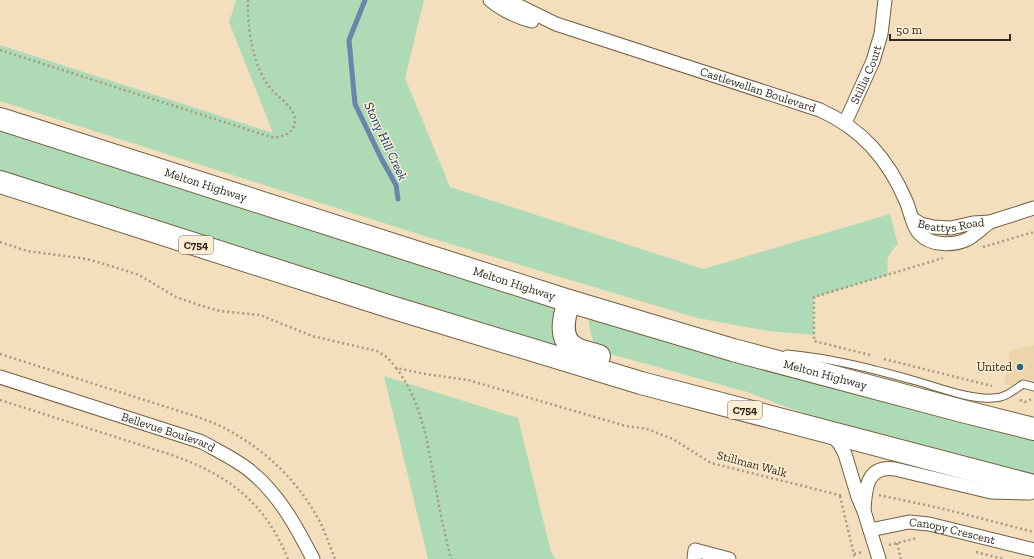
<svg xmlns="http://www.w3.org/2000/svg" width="1034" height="559" viewBox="0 0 1034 559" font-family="'Zilla Slab',serif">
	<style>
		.built { fill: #ecd4ac }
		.green { fill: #aedbb6 }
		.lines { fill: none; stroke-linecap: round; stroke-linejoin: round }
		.stream { stroke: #6a85a9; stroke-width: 5 }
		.service-casing { stroke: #726042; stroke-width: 9 }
		.minor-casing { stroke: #726042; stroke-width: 15 }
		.trunk-casing { stroke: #726042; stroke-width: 24 }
		.path { stroke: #a8997f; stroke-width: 2.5; stroke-dasharray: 2 3; stroke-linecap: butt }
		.service { stroke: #fff; stroke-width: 7 }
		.minor { stroke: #fff; stroke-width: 13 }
		.trunk { stroke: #fff; stroke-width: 22 }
		.poi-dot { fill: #26697b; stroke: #fdedd2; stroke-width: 1.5 }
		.labels { text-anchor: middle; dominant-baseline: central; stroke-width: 3; stroke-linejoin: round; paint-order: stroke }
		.shield { fill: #fdedd2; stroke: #6e6453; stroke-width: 1 }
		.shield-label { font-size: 11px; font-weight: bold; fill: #31291c }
		.street-label { font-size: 12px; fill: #31291c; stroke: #fdedd2 }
		.poi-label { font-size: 12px; fill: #31291c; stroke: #fdedd2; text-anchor: end }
		.water-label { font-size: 13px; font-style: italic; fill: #054082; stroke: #fdedd2 }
	</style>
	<rect width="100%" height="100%" fill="#f3dfbd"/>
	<path class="built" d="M1034,345V391L1004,384L1010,351Z"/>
	<g class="green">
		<path d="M236,0H424L405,78L450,187L703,269L890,214L898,244C886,256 887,260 888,275L813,298L814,335L768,331L697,318L437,240L0,101V45L273,133L229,22Z"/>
		<path d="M0,129L559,308L562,346L545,344L0,173Z"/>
		<path d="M589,317L1034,439V476L824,421L747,392L596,350L589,327Z"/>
		<path d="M384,376L518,418L551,552L556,559H428Z"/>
	</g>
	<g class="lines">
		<path class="stream" d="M365,0L349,40L355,104L381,158L396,185L398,199"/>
		<defs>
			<path id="service" d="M787,354C831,358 873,369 916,381C938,387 970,400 993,398C1005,398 1013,391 1023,384L1034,387"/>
			<g id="minor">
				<path d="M490,0C502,10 517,17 532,21"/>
				<path id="s1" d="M507,0L556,24L820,110C862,129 888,159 906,201C910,210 913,228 920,234C931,246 954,246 968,239C976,234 983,227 990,222"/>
				<path id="s2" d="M845,123L873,61L881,34L885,0"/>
				<path id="s3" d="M913,219L921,224L933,227L951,228L973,223L990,222L1034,208"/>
				<path id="s4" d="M0,377L202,442C218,451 235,459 249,470C279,494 296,526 313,559"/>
				<path d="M830,434L839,443L845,454L858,497L864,511L879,559"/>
				<path d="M864,511C865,488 867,465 895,469L991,492L1030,493"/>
				<path id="s5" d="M870,530L909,522L929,524L1034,550"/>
				<path d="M694,559L695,550L729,559"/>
			</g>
			<g id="trunk">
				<path id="s6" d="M0,119L569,301L733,350L962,411L1034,429"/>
				<path d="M0,182L391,307L641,383L1034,486"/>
				<path d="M569,301C564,316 557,341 577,349C584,352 592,354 599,356"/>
			</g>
		</defs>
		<use href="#service" class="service-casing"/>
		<use href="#minor" class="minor-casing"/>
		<use href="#trunk" class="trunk-casing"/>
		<g class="path">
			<path d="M0,50L271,137C284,139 299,130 294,115C291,105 279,98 272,90C253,69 247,28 248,0"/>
			<path d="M0,242L27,251L87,259L114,267L139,275L176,297L202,306L220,311L260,315L312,336L377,351L388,358L396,368L426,374L468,380L626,426L647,429L673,439L711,463L843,496"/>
			<path d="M983,247L1034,232"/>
			<path d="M0,354L198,417C207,421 218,424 226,429C266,450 299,482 320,522C326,534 330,547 335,559"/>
			<path d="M870,355L814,341V297L943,258"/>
			<path d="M884,359L992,386"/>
			<path d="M396,368C424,404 429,452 437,496C441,517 446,538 451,559"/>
			<path d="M0,400L172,455C228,475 265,502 288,559"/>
			<path d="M1020,400L1025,402L1032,399"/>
			<path d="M879,495L944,509L1034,532"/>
			<path d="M840,496L855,559"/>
			<path d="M897,543L901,559"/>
			<path d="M889,545L917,538"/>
			<path d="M976,552L1003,559"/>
			<path d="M854,554L863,552"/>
		</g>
		<use href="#service" class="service"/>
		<use href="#minor" class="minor"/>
		<use href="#trunk" class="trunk"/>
	</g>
	<circle class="poi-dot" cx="1020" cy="367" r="4"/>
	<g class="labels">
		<g class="shield">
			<rect x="179" y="236" width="34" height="18" rx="3"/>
			<rect x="728" y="401" width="34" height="18" rx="3"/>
		</g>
		<g class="shield-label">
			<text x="196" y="245">C754</text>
			<text x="745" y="410">C754</text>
		</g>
		<g class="street-label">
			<text stroke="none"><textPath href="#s2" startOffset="53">Stillia Court</textPath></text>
			<text stroke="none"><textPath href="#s1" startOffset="267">Castlewellan Boulevard</textPath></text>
			<text stroke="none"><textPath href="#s6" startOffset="216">Melton Highway</textPath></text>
			<text stroke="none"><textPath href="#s3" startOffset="40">Beattys Road</textPath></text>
			<text stroke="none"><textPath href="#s6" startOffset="540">Melton Highway</textPath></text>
			<text stroke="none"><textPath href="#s6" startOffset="864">Melton Highway</textPath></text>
			<text stroke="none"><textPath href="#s4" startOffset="177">Bellevue Boulevard</textPath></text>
			<text transform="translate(752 464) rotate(15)">Stillman Walk</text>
			<text stroke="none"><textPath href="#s5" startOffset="84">Canopy Crescent</textPath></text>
		</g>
		<g class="poi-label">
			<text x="1012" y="367">United</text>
		</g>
		<g class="water-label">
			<text transform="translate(386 141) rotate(65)">Stony Hill Creek</text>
		</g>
	</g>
	<path d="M890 34v6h120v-6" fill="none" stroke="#31291c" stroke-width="2"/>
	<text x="896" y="34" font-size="12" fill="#31291c" stroke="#fdedd2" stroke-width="3" paint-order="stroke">50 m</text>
</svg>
